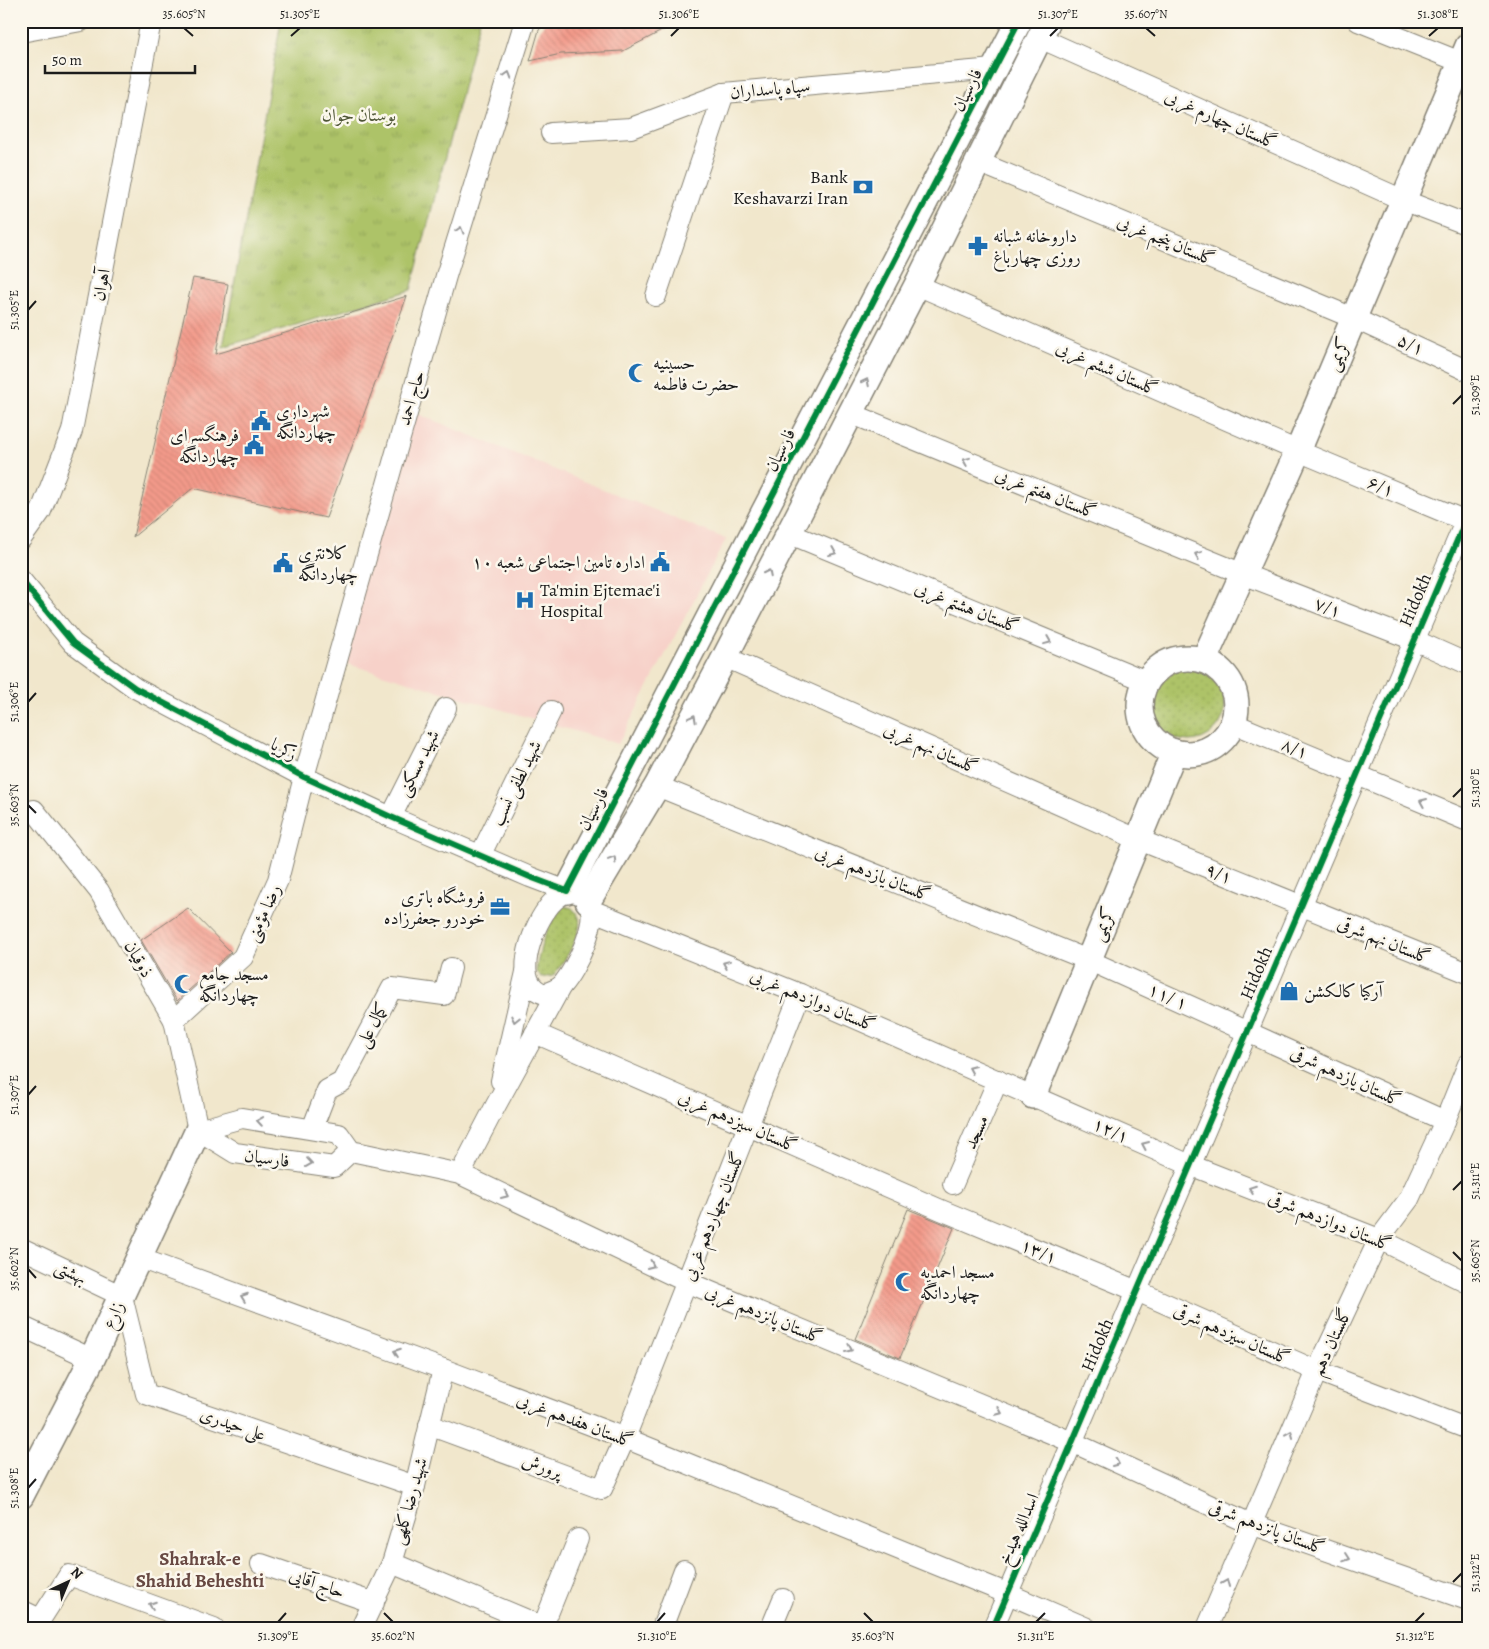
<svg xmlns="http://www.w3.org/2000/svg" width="1489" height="1649" viewBox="0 0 1489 1649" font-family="Alegreya,Amiri,serif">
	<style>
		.built { fill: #f7d1c9 }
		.grass { fill: url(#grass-dots); stroke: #647042 }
		.park { fill: url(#park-tufts); stroke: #647042 }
		.building { fill: url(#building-back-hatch) }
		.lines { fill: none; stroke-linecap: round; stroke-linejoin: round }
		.minor-casing { stroke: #868274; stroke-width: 22 }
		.tertiary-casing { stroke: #868274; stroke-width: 28 }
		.minor { stroke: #fff; stroke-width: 20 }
		.tertiary { stroke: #fff; stroke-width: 25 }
		.cycleway-casing { stroke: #fbf7ec; stroke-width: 9 }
		.cycleway { stroke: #00873e; stroke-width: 6 }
		.oneway { stroke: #999 }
		.ticks { fill: none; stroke: #1c1c1c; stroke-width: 2 }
		.labels { text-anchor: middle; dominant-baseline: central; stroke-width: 5; stroke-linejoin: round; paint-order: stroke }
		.street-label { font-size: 18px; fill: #1c1c1c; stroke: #fbf7ec }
		.park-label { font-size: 18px; fill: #4f5637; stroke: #fbf7ec }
		.poi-label { font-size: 18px; fill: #1c1c1c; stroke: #fbf7ec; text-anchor: start }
		.neighbourhood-label { font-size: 19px; font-weight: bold; fill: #674842; stroke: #fbf7ec }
		.neatline { fill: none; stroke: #1c1c1c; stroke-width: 2 }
		.ticks-label { font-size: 12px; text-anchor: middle; fill: #1c1c1c }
	</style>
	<defs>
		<pattern id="grass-dots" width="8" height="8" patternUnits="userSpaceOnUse" patternTransform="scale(1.25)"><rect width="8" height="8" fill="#adc368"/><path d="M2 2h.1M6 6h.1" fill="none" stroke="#94a75a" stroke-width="1.8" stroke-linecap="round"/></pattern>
		<pattern id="park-tufts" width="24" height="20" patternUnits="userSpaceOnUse" patternTransform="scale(1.25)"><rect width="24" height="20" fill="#adc368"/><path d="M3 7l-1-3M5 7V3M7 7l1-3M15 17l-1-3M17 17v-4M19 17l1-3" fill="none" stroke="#94a75a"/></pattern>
		<pattern id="building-back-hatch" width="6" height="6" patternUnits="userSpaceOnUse" patternTransform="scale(1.25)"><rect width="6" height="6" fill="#f39a8a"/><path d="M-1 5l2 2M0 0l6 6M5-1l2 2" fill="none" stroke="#d08476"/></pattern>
	</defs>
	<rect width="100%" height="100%" fill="#fbf7ec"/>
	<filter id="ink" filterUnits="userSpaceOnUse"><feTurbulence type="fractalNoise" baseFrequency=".02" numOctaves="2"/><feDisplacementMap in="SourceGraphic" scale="10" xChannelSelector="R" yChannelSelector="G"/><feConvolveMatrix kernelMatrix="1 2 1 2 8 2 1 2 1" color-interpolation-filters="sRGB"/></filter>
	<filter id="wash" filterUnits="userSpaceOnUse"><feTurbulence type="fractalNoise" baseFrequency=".0096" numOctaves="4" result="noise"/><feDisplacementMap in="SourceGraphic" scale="20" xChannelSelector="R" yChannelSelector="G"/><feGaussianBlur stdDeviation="1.12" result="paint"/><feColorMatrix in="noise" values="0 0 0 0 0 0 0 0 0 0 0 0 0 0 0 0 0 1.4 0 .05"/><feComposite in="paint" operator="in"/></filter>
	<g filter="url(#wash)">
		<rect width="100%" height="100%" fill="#f1e7cc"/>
		<path class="built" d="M408,410L726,539L618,744L338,661Z"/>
		<g class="grass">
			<circle cx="1189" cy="705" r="36"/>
			<path d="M564,906L572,908C574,910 578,914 579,918C584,932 562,965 553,976L541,978L536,970C541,944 545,926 564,906Z"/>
		</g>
		<path class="park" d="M281,21H480L411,290L223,347Z"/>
		<g id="blocks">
			<g class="building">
				<path d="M547,21H681L623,51L561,54L530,61L539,30Z"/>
				<path d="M193,278L228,284L216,354L407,296L326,518L193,488L133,537Z"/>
				<path d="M188,908L231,952L177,1001L141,940Z"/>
				<path d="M908,1209L954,1228L900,1358L855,1339Z"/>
			</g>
		</g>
	</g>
	<g filter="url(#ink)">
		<use href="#blocks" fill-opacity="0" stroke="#868274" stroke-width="1"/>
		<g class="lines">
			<defs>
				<g id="minor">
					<path d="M1358,21L1468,65"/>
					<path d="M21,32L81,21"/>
					<path d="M1040,38L1403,200L1468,225"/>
					<path d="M551,133L631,128L724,93L994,69"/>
					<path d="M978,162L1353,318L1468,371"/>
					<path d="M917,285L1298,451L1468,522"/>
					<path d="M656,296L724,93"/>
					<path d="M850,413L1243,574L1414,640L1468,664"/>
					<path d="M788,533L1146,681"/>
					<path d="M21,539L41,511L72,431L151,21"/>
					<path d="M21,580L73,643L135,688L304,777L391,817L530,877L567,891"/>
					<path d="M725,657L1137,839L1468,973"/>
					<path d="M1232,723L1468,821"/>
					<path d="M657,786L1088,960L1445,1121"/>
					<path d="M34,810L99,891L174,1020L198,1130"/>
					<path d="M391,817L446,708"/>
					<path d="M480,856L551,711"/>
					<path d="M567,891C574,892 584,894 588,901C601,920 575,970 562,985C558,989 551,991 545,994C510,985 532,929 547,909C552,901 559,896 567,891Z"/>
					<path d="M591,910L800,994L1190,1165L1379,1239L1468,1283"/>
					<path d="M174,1020L243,957L278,880L304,777L446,276L525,21"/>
					<path d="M535,1033L941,1210L1137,1291L1317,1371L1468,1429"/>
					<path d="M501,1081L526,972"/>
					<path d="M312,1129L327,1090L342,1082L392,988L444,995L451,968"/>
					<path d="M198,1130L242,1118L339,1134L351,1151L460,1174L496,1105L561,986"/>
					<path d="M198,1130L235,1153L334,1167L351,1151"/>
					<path d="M460,1174L687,1282L1072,1442L1251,1524L1468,1600"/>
					<path d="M953,1184L998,1080"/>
					<path d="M21,1248L122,1296L146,1394L415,1486"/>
					<path d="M139,1258L443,1369L625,1438L1006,1593L1087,1628"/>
					<path d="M21,1326L92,1359"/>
					<path d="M429,1425L602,1489L625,1438L800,994"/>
					<path d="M21,1458L38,1465"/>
					<path d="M392,1563L546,1628"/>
					<path d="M261,1564L374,1603"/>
					<path d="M21,1610L40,1619"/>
					<path d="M543,1626L578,1539"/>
					<path d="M35,1628L69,1575L214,1628"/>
					<path d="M361,1628L392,1563L415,1486L443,1369"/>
					<path d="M662,1628L684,1570"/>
					<path d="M771,1628L783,1599"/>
					<path d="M993,1628L1468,515"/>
					<path d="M1207,1628L1317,1371L1379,1239L1409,1199L1445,1121L1468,1064"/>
				</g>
				<g id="tertiary">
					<circle cx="1188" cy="706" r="48"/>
					<path d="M1204,660L1298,451L1468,46"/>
					<path d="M567,891L1019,21"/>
					<path d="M588,901L657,786L725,657L917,285L1048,21"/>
					<path d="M1033,1096L1174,752"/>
					<path d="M21,1496L92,1359L198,1130"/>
				</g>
			</defs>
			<use href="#minor" class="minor-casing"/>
			<use href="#tertiary" class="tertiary-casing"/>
			<use href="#minor" class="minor"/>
			<use href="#tertiary" class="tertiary"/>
			<defs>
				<g id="cycleway">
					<path d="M21,580L73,643L135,688L304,777L391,817L530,877L567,891L1019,21"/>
					<path d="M993,1628L1468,515"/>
				</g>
			</defs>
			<use href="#cycleway" class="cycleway-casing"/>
			<use href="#cycleway" class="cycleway"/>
		</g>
		<defs><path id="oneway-chevron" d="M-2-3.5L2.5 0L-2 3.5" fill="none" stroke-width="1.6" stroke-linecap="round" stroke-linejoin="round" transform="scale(1.25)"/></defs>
		<g class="oneway">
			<use href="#oneway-chevron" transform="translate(508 75) rotate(-73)"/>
			<use href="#oneway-chevron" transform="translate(460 230) rotate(-73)"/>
			<use href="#oneway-chevron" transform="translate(866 382) rotate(-63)"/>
			<use href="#oneway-chevron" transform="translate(966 461) rotate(-158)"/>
			<use href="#oneway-chevron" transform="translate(833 552) rotate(22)"/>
			<use href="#oneway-chevron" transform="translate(1198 555) rotate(-158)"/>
			<use href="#oneway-chevron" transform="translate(768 573) rotate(-63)"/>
			<use href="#oneway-chevron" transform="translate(1048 641) rotate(22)"/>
			<use href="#oneway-chevron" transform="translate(693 718) rotate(-62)"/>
			<use href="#oneway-chevron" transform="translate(1423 802) rotate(-157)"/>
			<use href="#oneway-chevron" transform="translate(613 859) rotate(-59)"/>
			<use href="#oneway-chevron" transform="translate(726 964) rotate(-158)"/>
			<use href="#oneway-chevron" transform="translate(515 1019) rotate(103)"/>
			<use href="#oneway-chevron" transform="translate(972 1069) rotate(-156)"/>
			<use href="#oneway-chevron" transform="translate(260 1121) rotate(-171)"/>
			<use href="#oneway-chevron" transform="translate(1145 1145) rotate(-156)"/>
			<use href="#oneway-chevron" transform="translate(309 1163) rotate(8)"/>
			<use href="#oneway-chevron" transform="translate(1252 1189) rotate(-159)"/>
			<use href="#oneway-chevron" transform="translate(505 1195) rotate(25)"/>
			<use href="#oneway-chevron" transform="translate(651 1265) rotate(25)"/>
			<use href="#oneway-chevron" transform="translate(244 1297) rotate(-160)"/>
			<use href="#oneway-chevron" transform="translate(849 1349) rotate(23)"/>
			<use href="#oneway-chevron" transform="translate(397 1352) rotate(-160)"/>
			<use href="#oneway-chevron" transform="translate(999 1412) rotate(23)"/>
			<use href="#oneway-chevron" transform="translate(1290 1434) rotate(-67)"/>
			<use href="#oneway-chevron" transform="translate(1116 1463) rotate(24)"/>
			<use href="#oneway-chevron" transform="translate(1347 1558) rotate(19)"/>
			<use href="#oneway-chevron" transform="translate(1226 1583) rotate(-67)"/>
			<use href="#oneway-chevron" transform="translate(152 1605) rotate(-160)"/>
		</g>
	</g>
	<path class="ticks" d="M184,28L193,36M1146,28L1155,36M291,36L300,28M671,36L679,28M1050,36L1058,28M1429,36L1438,28M28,310L36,301M1453,404L1462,395M28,702L36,693M1453,797L1462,788M28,805L36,813M28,1095L36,1086M1453,1190L1462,1181M1453,1252L1462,1261M28,1269L36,1278M28,1488L36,1479M1453,1582L1462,1573M384,1613L393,1622M864,1613L873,1622M278,1622L286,1613M657,1622L665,1613M1036,1622L1045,1613M1415,1622L1424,1613"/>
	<defs>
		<symbol id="bank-bare" viewBox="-9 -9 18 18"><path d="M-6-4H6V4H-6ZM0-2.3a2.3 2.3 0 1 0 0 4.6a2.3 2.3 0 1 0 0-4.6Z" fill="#1f6fb2" stroke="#fbf7ec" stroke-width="2.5" paint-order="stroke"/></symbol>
		<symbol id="pharmacy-bare" viewBox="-9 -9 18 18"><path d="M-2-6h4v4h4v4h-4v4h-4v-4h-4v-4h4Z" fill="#1f6fb2" stroke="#fbf7ec" stroke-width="2.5" paint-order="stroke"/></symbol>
		<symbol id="mosque-bare" viewBox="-9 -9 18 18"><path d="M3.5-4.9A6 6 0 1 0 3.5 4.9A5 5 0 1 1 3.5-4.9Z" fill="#1f6fb2" stroke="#fbf7ec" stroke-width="2.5" paint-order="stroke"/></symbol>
		<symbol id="civic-bare" viewBox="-9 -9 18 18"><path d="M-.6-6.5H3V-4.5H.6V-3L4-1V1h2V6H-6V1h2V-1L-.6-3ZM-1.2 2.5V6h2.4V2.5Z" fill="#1f6fb2" stroke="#fbf7ec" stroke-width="2.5" paint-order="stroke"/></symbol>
		<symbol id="hospital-bare" viewBox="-9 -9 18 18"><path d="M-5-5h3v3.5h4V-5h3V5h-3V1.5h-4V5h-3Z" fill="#1f6fb2" stroke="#fbf7ec" stroke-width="2.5" paint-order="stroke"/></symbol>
		<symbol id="office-bare" viewBox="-9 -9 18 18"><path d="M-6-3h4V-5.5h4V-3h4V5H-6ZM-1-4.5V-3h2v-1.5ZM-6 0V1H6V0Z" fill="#1f6fb2" stroke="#fbf7ec" stroke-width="2.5" paint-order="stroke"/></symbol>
		<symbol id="shop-bare" viewBox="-9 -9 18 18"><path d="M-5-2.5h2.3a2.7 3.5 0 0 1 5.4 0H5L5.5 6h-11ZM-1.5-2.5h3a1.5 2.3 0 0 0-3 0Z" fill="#1f6fb2" stroke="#fbf7ec" stroke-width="2.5" paint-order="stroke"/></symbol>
	</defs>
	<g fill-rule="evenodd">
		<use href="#bank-bare" x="849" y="173" width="28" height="28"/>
		<use href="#pharmacy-bare" x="964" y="232" width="28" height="28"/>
		<use href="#mosque-bare" x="624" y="359" width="28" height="28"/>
		<use href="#civic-bare" x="247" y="407" width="28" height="28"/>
		<use href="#civic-bare" x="240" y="431" width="28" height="28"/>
		<use href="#civic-bare" x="646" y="548" width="28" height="28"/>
		<use href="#civic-bare" x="269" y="549" width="28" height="28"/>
		<use href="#hospital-bare" x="511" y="586" width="28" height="28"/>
		<use href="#office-bare" x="486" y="893" width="28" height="28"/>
		<use href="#mosque-bare" x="170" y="970" width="28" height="28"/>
		<use href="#shop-bare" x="1275" y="977" width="28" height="28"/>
		<use href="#mosque-bare" x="891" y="1268" width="28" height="28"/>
	</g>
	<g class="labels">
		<g class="street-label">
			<text transform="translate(770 89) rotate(-5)">سپاه پاسداران</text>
			<text transform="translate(967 90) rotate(-63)">فارسیان</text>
			<text transform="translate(1221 119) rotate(24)">گلستان چهارم غربی</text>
			<text transform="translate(1166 240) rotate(23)">گلستان پنجم غربی</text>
			<text transform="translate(101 285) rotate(-79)">آهوان</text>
			<text transform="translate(1411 344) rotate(25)">۵/۱</text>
			<text transform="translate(1338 354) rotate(-67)">کریمی</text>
			<text transform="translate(1107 368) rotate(24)">گلستان ششم غربی</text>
			<text transform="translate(411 398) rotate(-74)">حاج احمد</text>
			<text transform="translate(780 450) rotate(-63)">فارسیان</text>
			<text transform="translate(1381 486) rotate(23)">۶/۱</text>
			<text transform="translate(1046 493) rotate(22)">گلستان هفتم غربی</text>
			<text transform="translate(1415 600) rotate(-67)">Hidokh</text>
			<text transform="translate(967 607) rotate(22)">گلستان هشتم غربی</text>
			<text transform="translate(1328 607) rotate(21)">۷/۱</text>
			<text transform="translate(931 748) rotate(24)">گلستان نهم غربی</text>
			<text transform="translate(1295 748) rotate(22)">۸/۱</text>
			<text transform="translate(284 749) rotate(28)">زکریا</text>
			<text transform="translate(418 763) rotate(-63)">شهید مسکنی</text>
			<text transform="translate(516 783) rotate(-64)">شهید لطفی نسب</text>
			<text transform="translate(593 809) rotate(-62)">فارسیان</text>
			<text transform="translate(873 873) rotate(22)">گلستان یازدهم غربی</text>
			<text transform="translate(1219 873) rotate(22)">۹/۱</text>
			<text transform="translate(263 913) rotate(-66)">رضا مؤمنی</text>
			<text transform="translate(1103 924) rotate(-68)">کریمی</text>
			<text transform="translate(1384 940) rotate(22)">گلستان نهم شرقی</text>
			<text transform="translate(139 959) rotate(60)">ذوقیان</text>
			<text transform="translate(1256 973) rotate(-67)">Hidokh</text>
			<text transform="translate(1168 996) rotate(24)">۱۱/ ۱</text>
			<text transform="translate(813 1000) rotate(23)">گلستان دوازدهم غربی</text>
			<text transform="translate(372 1025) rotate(-62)">کمال علی</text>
			<text transform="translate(1346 1076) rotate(25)">گلستان یازدهم شرقی</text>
			<text transform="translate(738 1121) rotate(24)">گلستان سیزدهم غربی</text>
			<text transform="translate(1111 1130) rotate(24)">۱۲/۱</text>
			<text transform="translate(976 1132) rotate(-66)">مسجد</text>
			<text transform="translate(267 1158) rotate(8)">فارسیان</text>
			<text transform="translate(713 1216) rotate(-68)">گلستان چهاردهم غربی</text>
			<text transform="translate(1330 1221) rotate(22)">گلستان دوازدهم شرقی</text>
			<text transform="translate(1039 1251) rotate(23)">۱۳/۱</text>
			<text transform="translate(71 1272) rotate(26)">بهشتی</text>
			<text transform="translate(764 1314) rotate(23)">گلستان پانزدهم غربی</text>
			<text transform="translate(113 1315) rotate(-65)">زارع</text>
			<text transform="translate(1232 1334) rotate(24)">گلستان سیزدهم شرقی</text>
			<text transform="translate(1331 1342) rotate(-65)">گلستان دهم</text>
			<text transform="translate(1097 1345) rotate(-67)">Hidokh</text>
			<text transform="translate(575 1420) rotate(21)">گلستان هفدهم غربی</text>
			<text transform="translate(233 1424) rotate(19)">علی حیدری</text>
			<text transform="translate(542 1466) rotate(20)">پرورش</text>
			<text transform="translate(409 1501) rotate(-74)">شهید رضا کلهی</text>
			<text transform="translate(1267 1527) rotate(21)">گلستان پانزدهم شرقی</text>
			<text transform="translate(1018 1529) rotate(-66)">اسدالله هیدخ</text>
			<text transform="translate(317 1583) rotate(19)">حاج آقایی</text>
		</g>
		<g class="park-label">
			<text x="359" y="115">بوستان جوان</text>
		</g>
		<g class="poi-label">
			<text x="848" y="177" text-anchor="end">Bank<tspan x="848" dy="21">Keshavarzi Iran</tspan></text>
			<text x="993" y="236">داروخانه شبانه<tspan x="993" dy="21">روزی چهارباغ</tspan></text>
			<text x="653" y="363">حسینیه<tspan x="653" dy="21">حضرت فاطمه</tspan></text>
			<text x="276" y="411">شهرداری<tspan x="276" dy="21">چهاردانگه</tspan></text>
			<text x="239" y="435" text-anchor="end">فرهنگسرای<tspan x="239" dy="21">چهاردانگه</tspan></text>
			<text x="298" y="553">کلانتری<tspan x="298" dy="21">چهاردانگه</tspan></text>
			<text x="645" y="562" text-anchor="end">اداره تامین اجتماعی شعبه ۱۰</text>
			<text x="540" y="590">Ta'min Ejtemae'i<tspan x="540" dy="21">Hospital</tspan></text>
			<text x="485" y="897" text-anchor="end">فروشگاه باتری<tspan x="485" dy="21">خودرو جعفرزاده</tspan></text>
			<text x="199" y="974">مسجد جامع<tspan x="199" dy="21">چهاردانگه</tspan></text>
			<text x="1304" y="991">آرکیا کالکشن</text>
			<text x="920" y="1272">مسجد احمدیه<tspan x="920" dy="21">چهاردانگه</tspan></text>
		</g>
		<g class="neighbourhood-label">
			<text x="200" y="1559">Shahrak-e<tspan x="200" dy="22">Shahid Beheshti</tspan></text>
		</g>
	</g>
	<rect width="1489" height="1649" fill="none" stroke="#fbf7ec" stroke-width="55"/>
	<g transform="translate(68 1582) rotate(44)" stroke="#fbf7ec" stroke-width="4" paint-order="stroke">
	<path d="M0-4L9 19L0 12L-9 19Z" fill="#1c1c1c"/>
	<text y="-8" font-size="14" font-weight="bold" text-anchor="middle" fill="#1c1c1c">N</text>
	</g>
	<path d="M45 65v8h150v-8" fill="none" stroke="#1c1c1c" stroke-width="2.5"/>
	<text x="52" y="65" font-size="15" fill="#1c1c1c" stroke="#fbf7ec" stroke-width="4" paint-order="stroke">50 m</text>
	<rect x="28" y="28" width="1434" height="1594" class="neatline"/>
	<g class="ticks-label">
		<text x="184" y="18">35.605°N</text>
		<text x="300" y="18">51.305°E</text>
		<text x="679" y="18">51.306°E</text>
		<text x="1058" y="18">51.307°E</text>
		<text x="1146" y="18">35.607°N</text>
		<text x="1438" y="18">51.308°E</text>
		<text transform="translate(14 310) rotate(-90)" y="4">51.305°E</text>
		<text transform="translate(1475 395) rotate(-90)" y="4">51.309°E</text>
		<text transform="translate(14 702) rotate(-90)" y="4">51.306°E</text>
		<text transform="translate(1475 788) rotate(-90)" y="4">51.310°E</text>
		<text transform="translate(14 805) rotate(-90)" y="4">35.603°N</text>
		<text transform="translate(14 1095) rotate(-90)" y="4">51.307°E</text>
		<text transform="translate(1475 1181) rotate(-90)" y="4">51.311°E</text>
		<text transform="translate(1475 1261) rotate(-90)" y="4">35.605°N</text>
		<text transform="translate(14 1269) rotate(-90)" y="4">35.602°N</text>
		<text transform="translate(14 1488) rotate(-90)" y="4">51.308°E</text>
		<text transform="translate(1475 1573) rotate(-90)" y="4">51.312°E</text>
		<text x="278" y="1640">51.309°E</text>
		<text x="393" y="1640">35.602°N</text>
		<text x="657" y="1640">51.310°E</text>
		<text x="873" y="1640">35.603°N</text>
		<text x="1036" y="1640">51.311°E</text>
		<text x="1415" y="1640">51.312°E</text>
	</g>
</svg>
